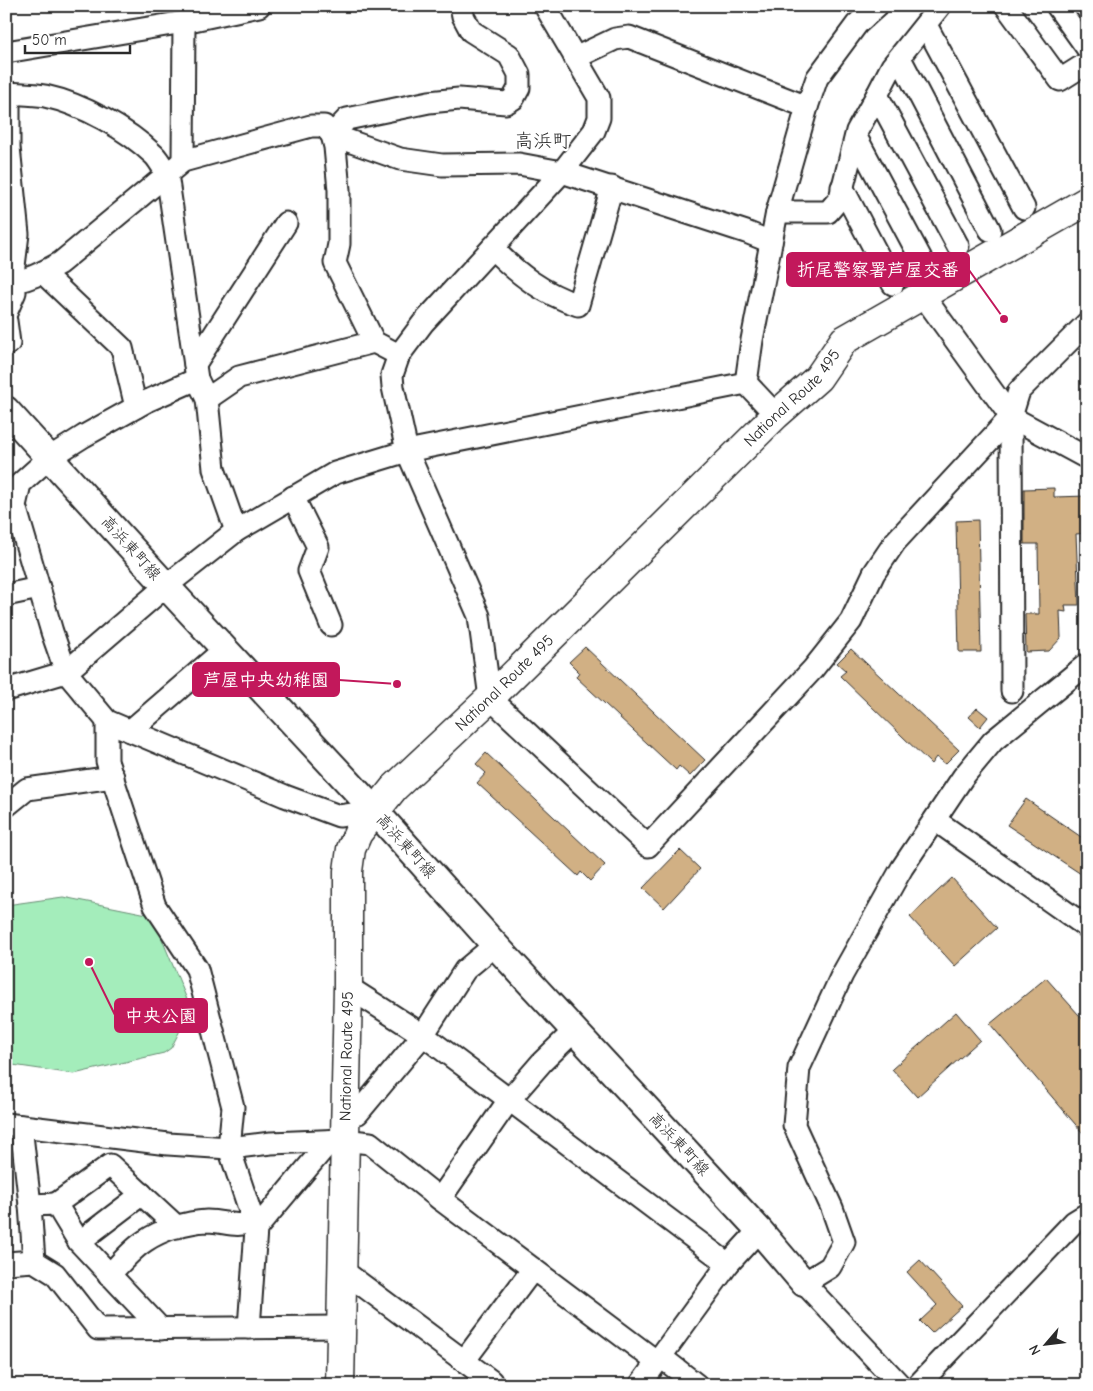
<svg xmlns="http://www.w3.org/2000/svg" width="1093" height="1391" viewBox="0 0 1093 1391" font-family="'Comic Neue','Klee One',sans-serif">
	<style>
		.green { fill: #a4edbb; stroke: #688c73 }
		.building { fill: #d1b084; stroke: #2b2b2b }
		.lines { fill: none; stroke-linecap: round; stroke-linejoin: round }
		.minor-casing { stroke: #2b2b2b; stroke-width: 25 }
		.major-casing { stroke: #2b2b2b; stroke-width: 30 }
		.highway-casing { stroke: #2b2b2b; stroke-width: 31 }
		.minor { stroke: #fff; stroke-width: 21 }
		.major { stroke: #fff; stroke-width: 26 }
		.highway { stroke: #fff; stroke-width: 28 }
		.labels { text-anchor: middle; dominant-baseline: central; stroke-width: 4.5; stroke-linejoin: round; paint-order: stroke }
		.street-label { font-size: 16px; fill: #2b2b2b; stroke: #fff }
		.quarter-label { font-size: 19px; fill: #2b2b2b; stroke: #fff }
		.leader { fill: none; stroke: #c2185b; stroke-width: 2 }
		.callout-dot { fill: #c2185b; stroke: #fff; stroke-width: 2 }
		.callout { fill: #c2185b; stroke: #c2185b; stroke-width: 2 }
		.callout-label { font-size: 18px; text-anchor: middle; font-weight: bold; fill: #fff }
	</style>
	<rect width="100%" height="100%" fill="#fff"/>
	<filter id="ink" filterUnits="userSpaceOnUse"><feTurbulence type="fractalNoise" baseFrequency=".02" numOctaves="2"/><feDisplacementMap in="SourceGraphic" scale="10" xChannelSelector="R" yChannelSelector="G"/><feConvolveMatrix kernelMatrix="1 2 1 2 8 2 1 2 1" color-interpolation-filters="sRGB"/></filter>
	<g filter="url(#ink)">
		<path class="green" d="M63,897L152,915L191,1009L171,1048L164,1053L74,1074L6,1064V905Z"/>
		<g class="building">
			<path d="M1054,488V497L1087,496V533L1076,534L1079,605H1065L1066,612L1060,611L1061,638L1049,651L1026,652L1025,614H1039L1038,544H1024V489Z"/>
			<path d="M978,520L981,652H959L956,521Z"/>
			<path d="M585,647L705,760L690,776L679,766L676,770L576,677L579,672L569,662Z"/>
			<path d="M851,649L959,750L945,764L936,757L931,764L840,676L846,671L837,663Z"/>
			<path d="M977,708L988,717L980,727L969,717Z"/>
			<path d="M486,753L605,865L590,881L581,872L578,876L477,783L486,773L476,764Z"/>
			<path d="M1026,799L1087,841V878L1007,825Z"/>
			<path d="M680,850L700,869L664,908L643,888Z"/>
			<path d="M952,878L997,928L955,966L910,917Z"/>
			<path d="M1046,978L1087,1024V1138L990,1024Z"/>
			<path d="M956,1012L980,1040L917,1097L892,1069Z"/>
			<path d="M920,1260L962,1306L932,1333L920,1321L937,1305L907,1272Z"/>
		</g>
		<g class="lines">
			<defs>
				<g id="minor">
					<path d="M545,6L599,98V118L594,131L562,172L423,323L399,355L392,375L393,387L407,451L479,616L490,698L648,846L813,669L851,621L874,573L895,542L1011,417"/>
					<path d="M1006,6L1060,80L1087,63"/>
					<path d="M1057,6L1087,48"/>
					<path d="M926,25L1024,208"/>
					<path d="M6,52L184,22L259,6"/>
					<path d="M575,58L615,39L629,37L807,107"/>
					<path d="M900,58L990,230"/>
					<path d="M6,93C19,94 33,94 45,96C82,104 127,129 154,155C159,160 163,168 167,174L197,379L207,399L214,469L236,531"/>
					<path d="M877,95L958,246"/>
					<path d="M332,135L347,119L429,102L459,99L506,103L513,99L519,88V74L509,55L471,31L463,16L461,6"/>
					<path d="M332,135L335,147L339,190V244L335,263L374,342L399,355"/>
					<path d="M856,137L926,268"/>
					<path d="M183,161L184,22"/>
					<path d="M842,187L893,284"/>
					<path d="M777,212H828L840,198L857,131L877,95L892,66L940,6"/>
					<path d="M492,248C518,274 542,293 578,305L612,187"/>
					<path d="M43,273L122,348L136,407"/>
					<path d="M6,283C25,282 44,272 60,263L183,161L311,126H324L332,135L400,159L442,165L519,164L562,172L746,232L771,242"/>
					<path d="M922,294L1011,417L1087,458"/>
					<path d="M6,313L15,292L12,282L18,234L9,147V93"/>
					<path d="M6,321L9,343L6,345"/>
					<path d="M195,364L286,223"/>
					<path d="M197,379L147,401L84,436L49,458L20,484L15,506L52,632L66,672L107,721L285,796L339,816L375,811"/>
					<path d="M746,383L752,340L777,212L807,107L817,78L857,24L877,6"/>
					<path d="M746,383L776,415"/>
					<path d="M207,399L239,377L374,342"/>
					<path d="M293,497L318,547L309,571L331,625"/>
					<path d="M6,595L39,588"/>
					<path d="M6,690L66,672L166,586L236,531L335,473L407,451L746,383"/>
					<path d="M1012,691L1011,417L1019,391L1087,323"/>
					<path d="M107,721V761L155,906L197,969L233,1107L229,1148L256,1229L249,1328"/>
					<path d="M130,731L225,649"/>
					<path d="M6,806L27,789L113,777"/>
					<path d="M935,820L1087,927"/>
					<path d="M348,987L423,1035L728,1264"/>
					<path d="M345,1112L358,1113L423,1035L465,970L495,945"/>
					<path d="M6,1124L168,1144L229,1148L271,1143L344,1140L370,1143L440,1199L657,1362"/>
					<path d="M21,1126L30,1205L34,1261"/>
					<path d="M440,1199L509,1100L542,1062L574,1031"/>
					<path d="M56,1204L110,1165L177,1227"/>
					<path d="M30,1205L56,1204L79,1242L161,1329"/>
					<path d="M256,1229L330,1141"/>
					<path d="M79,1242L142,1194"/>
					<path d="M6,1263L34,1261L55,1274L98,1329L341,1327"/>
					<path d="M342,1270L491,1381"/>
					<path d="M109,1275C120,1264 132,1249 145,1241C163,1229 187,1222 207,1221C225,1221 234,1228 253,1222"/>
					<path d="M661,1357L697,1385"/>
					<path d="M464,1361L533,1269"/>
					<path d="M640,1385L728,1264L759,1230"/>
					<path d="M900,1385L804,1283L830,1267L844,1242L832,1208L794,1125L799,1068L842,975L902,868L963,777L993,741L1087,664"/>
					<path d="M918,1385L1074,1222L1087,1214"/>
				</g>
				<path id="major" d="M6,410L166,586L375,811L495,945L759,1230L804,1283"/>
				<g id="highway">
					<path id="s1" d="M340,1385L348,987V871L351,849L358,833L394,788L490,698L776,415L818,378L844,340L1087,201"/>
				</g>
			</defs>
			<use href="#minor" class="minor-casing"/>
			<use href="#major" class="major-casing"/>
			<use href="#highway" class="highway-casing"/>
			<use href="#minor" class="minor"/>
			<use href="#major" class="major"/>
			<use href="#highway" class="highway"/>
		</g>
	</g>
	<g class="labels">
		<g class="street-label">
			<text stroke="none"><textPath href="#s1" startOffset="1169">National Route 495</textPath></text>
			<text transform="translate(131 548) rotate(48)">高浜東町線</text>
			<text stroke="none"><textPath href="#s1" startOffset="764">National Route 495</textPath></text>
			<text transform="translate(406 846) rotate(48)">高浜東町線</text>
			<text stroke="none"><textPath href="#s1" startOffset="329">National Route 495</textPath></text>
			<text transform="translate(679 1144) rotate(47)">高浜東町線</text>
		</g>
		<g class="quarter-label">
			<text x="543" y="141">高浜町</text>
		</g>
	</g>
	<path class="leader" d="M1004 319L969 270M397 684L339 680M89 962L115 1015"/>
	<g class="callout-dot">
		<circle cx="1004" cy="319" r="5"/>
		<circle cx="397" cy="684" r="5"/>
		<circle cx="89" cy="962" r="5"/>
	</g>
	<g class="callout">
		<rect x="787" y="253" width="182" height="33" rx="5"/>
		<rect x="193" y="663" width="146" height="33" rx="5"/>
		<rect x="115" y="999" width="92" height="33" rx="5"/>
	</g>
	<g class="callout-label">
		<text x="878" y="276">折尾警察署芦屋交番</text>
		<text x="266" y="686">芦屋中央幼稚園</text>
		<text x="161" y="1022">中央公園</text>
	</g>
	<rect width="1093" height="1391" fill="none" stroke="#fff" stroke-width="25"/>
	<rect x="12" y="12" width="1068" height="1366" fill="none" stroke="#2b2b2b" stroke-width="2" filter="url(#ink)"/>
	<g transform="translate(1046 1344) rotate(242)" stroke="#ffffff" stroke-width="4" paint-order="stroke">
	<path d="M0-4L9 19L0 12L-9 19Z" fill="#2b2b2b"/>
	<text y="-8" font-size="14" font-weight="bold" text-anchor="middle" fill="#2b2b2b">N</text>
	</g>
	<path d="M25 45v8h105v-8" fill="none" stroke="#2b2b2b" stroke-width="2.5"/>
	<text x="32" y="45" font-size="15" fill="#2b2b2b" stroke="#ffffff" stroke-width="4" paint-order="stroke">50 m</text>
</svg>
